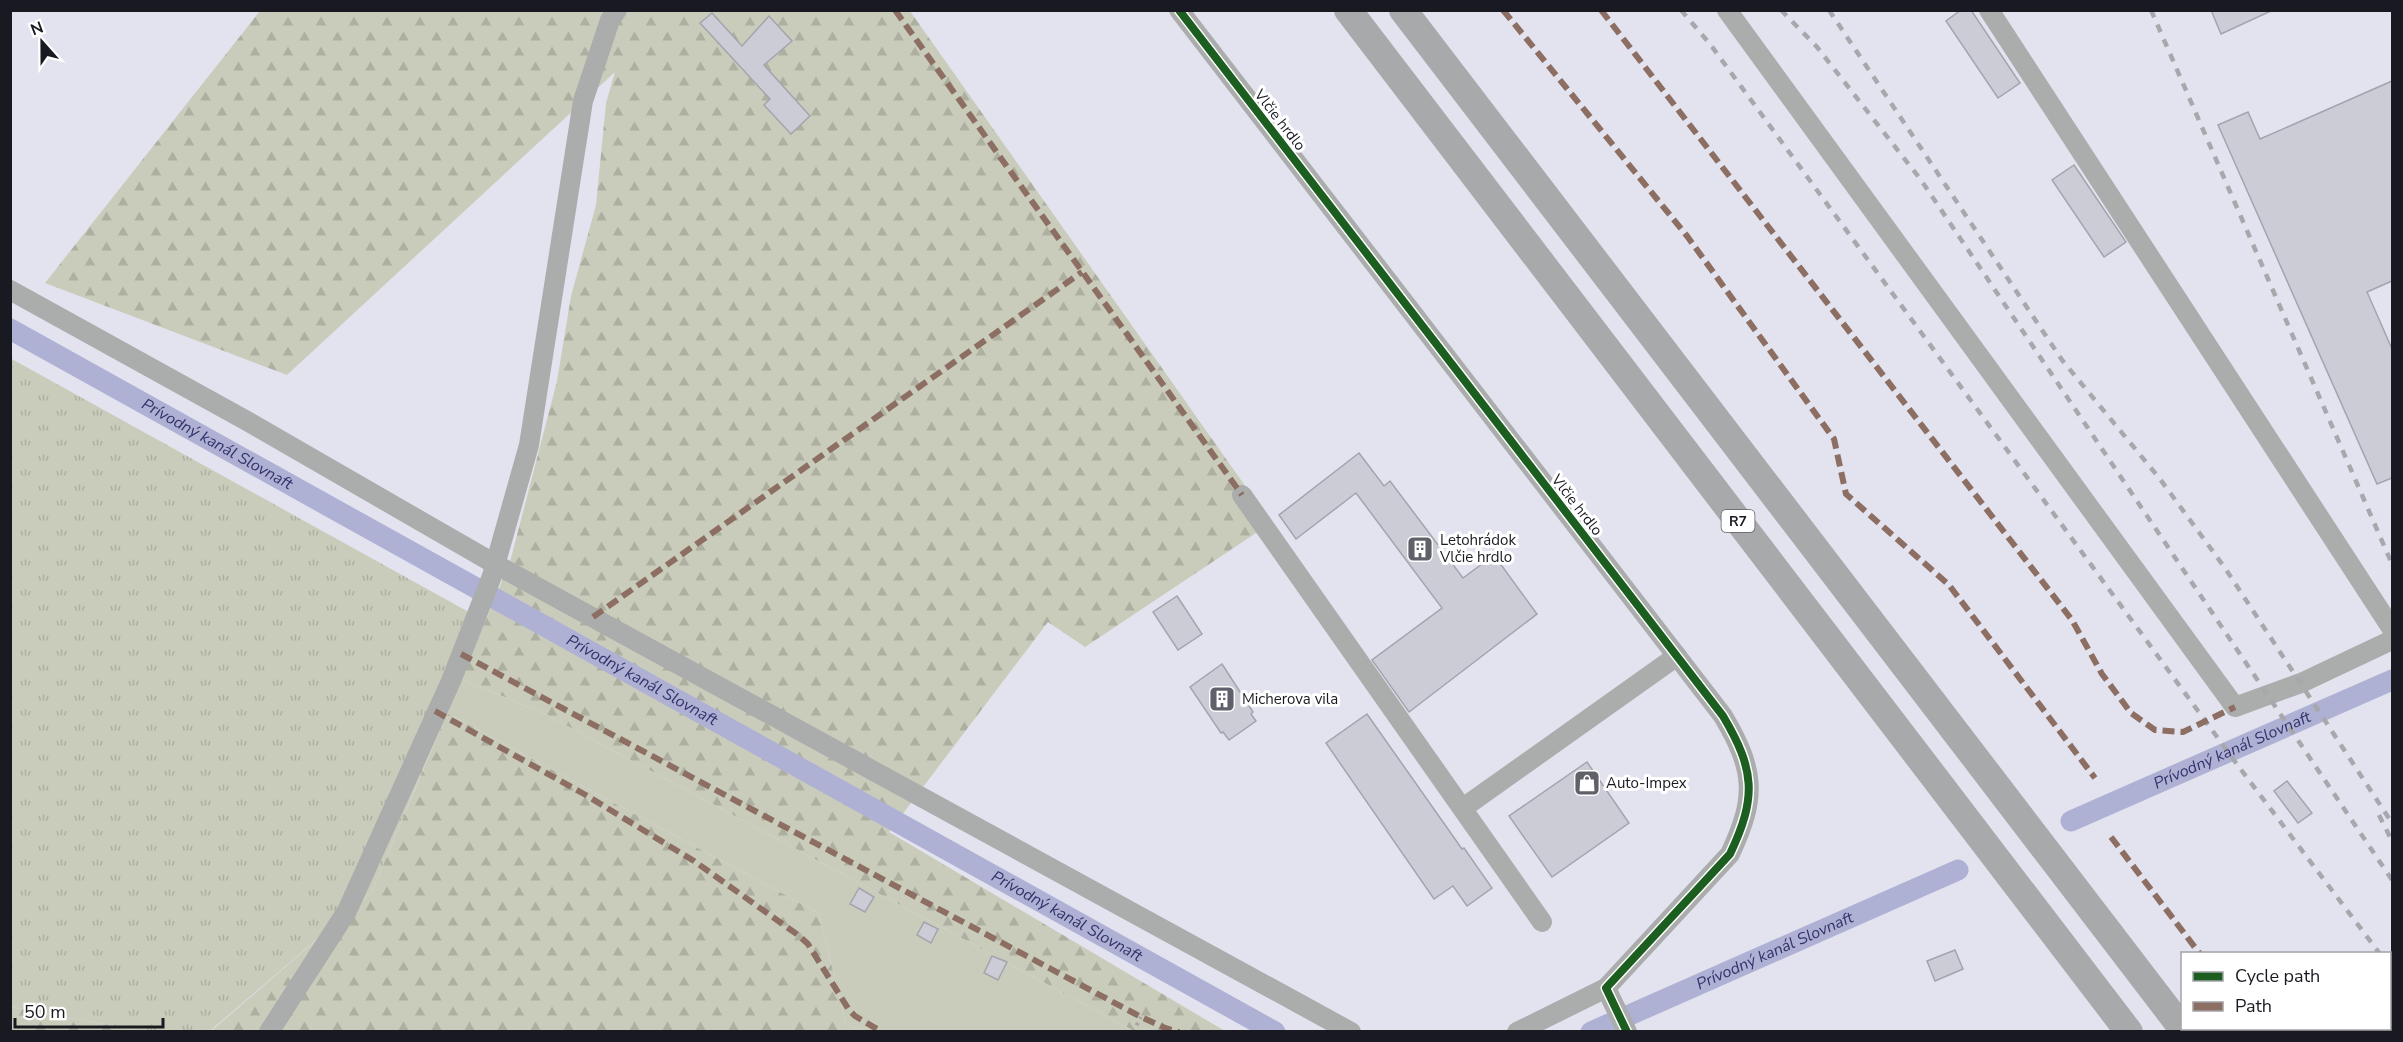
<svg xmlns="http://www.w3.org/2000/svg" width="2403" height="1042" viewBox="0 0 2403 1042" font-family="'Nunito Sans',sans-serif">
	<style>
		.grass { fill: url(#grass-tufts) }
		.forest { fill: url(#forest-firs) }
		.green { fill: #caccbb }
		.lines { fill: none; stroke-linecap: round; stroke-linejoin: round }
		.canal { stroke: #aeb1d4; stroke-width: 21 }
		.building { fill: #cbccd6; stroke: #a3a4ac; stroke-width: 1.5 }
		.path { stroke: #a6a6a8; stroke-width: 4; stroke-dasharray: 3 4.5; stroke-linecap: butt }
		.minor { stroke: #abacac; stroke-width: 20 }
		.highway { stroke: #a8a9ab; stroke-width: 28 }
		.rail { stroke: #a6a8ab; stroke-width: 4.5; stroke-dasharray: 8 8; stroke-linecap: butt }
		.quiet { stroke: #8d6e63; stroke-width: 6; stroke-dasharray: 12 6; stroke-linecap: butt }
		.cycleway-casing { stroke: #fff; stroke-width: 11 }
		.cycleway { stroke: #1b5e20; stroke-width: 8 }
		.labels { text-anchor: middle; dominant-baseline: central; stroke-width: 6; stroke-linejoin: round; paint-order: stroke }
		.shield { fill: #fff; stroke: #5e5f64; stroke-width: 1.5 }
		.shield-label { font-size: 14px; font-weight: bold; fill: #191a21 }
		.street-label { font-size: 15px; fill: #191a21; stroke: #fff }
		.poi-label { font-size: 15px; fill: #191a21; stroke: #fff; text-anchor: start }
		.water-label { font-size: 16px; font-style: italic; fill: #34336b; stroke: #fff }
	</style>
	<defs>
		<pattern id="grass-tufts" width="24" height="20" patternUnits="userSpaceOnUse" patternTransform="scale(1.5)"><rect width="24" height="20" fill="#caccbb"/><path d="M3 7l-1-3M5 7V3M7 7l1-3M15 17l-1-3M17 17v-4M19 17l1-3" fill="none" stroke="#adafa0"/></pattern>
		<pattern id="forest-firs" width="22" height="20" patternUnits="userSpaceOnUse" patternTransform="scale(1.5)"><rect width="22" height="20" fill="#caccbb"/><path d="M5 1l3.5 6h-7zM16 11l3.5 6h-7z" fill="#adafa0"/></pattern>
	</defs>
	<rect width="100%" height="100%" fill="#e2e3ef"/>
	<path class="grass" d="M10,358L485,621L372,892L210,1031H142L11,1007Z"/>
	<g class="forest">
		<path d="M260,11H910L1248,490L1259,531L1085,647L1048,622L889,832L1225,1031H1134L545,714L461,679L510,562L557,381L571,296L596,205L606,103L615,72L287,375L45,283Z"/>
		<path d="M447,713L819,913L846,1024L862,1031L210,1032L372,892Z"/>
		<path d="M10,1007H11L142,1031H11Z"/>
	</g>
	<path class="green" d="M461,679L545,714L1134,1031H862L846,1024L819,913L447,713Z"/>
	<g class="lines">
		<g class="canal">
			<path id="s1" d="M10,329L1275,1032"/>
			<path id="s2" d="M2071,821L2392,680"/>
			<path id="s3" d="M1591,1032L1958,870"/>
		</g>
	</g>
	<g class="building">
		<path d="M1961,10H1971L2020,83L1998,98L1946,21Z"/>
		<path d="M2211,10H2273L2221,34Z"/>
		<path d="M712,13L742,46L769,16L792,41L764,65L810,116L791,134L764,105L770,99L700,23Z"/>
		<path d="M2392,81V281L2367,292L2392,349V478L2377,484L2218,125L2248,112L2260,139Z"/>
		<path d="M2074,165L2126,242L2104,257L2052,180Z"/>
		<path d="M1359,453L1384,486L1390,481L1463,578L1494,555L1537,614L1409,712L1372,660L1442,608L1356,493L1296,539L1279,515Z"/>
		<path d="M1177,596L1202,634L1178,650L1153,612Z"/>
		<path d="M1222,664L1253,712L1251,714L1256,721L1229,740L1223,732L1221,733L1190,687Z"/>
		<path d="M1367,714L1462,849L1464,848L1492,888L1467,906L1453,886L1434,899L1326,743Z"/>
		<path d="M1587,762L1629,823L1552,877L1509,816Z"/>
		<path d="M2287,781L2312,813L2298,823L2274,791Z"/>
		<path d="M859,888L874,897L865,912L850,904Z"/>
		<path d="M924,922L938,929L931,943L917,935Z"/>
		<path d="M1955,950L1963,969L1935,981L1927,961Z"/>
		<path d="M992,956L1007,962L998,980L984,973Z"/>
	</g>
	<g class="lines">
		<path class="path" d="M1133,1032L1141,1017"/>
		<g class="minor">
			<path d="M1179,10L1723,716C1755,770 1757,797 1730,854L1606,988L1627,1032"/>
			<path d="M1727,10L2235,707L2301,683L2392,640"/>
			<path d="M1989,10L2392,629"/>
			<path d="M10,290L247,421L495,564L1351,1032"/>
			<path d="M1242,495L1542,922"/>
			<path d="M1463,808L1677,656"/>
			<path d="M269,1032L347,911L451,681L492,576L529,445L583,101L610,20L617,10"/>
			<path d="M1517,1032L1606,988"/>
		</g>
		<g class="highway">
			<path d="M1348,10L2129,1032"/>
			<path d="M1403,10L2182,1028"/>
		</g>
		<g class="rail">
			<path d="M1681,10L1710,44L2239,767L2380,954"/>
			<path d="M1781,10L1817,47L1921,180L2392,880"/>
			<path d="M1829,10L2062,360L2160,479L2225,568L2392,823"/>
			<path d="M2151,10L2392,564"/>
			<path d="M2379,815L2392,841"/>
			<path d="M2390,966L2392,970"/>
		</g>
		<g class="quiet">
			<path d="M895,10L1242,495"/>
			<path d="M1503,10L1687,236L1834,439L1846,494L1949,585L2095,778"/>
			<path d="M1601,10L2072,620L2102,674L2131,713L2155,730L2183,732L2235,707"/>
			<path d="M593,617L1082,272"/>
			<path d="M461,654L1141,1017L1165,1028L1179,1032"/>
			<path d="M435,711L584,794L694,861L798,935L808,944L849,1010L855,1016L882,1032"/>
			<path d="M2111,837L2200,954"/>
			<path d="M2257,1028L2259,1032"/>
		</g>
		<defs>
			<path id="cycleway" d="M1179,10L1723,716C1755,770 1757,797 1730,854L1606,988L1627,1032"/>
		</defs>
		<use href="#cycleway" class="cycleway-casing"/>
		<use href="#cycleway" class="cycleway"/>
	</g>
	<defs>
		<symbol id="building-square" viewBox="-11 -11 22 22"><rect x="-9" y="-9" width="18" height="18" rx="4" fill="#5f6069" stroke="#fff"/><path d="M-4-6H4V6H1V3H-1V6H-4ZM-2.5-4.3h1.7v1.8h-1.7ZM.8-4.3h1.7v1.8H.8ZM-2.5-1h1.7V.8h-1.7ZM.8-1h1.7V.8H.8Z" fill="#fff"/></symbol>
		<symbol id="shop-square" viewBox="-11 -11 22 22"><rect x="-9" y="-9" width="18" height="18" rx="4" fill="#5f6069" stroke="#fff"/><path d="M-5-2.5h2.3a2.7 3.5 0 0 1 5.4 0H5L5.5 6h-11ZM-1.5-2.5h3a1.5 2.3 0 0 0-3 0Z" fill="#fff"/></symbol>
	</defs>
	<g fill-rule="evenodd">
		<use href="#building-square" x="1405" y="534" width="30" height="30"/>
		<use href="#building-square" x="1207" y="684" width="30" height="30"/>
		<use href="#shop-square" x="1572" y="768" width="30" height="30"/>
	</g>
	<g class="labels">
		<rect class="shield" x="1721.5" y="510" width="33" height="22" rx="4.5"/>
		<g class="shield-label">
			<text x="1738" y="521">R7</text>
		</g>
		<g class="street-label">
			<text transform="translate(1280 120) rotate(52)">Vlčie hrdlo</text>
			<text transform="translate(1577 505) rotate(52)">Vlčie hrdlo</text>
		</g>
		<g class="poi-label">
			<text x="1440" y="540">Letohrádok<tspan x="1440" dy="17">Vlčie hrdlo</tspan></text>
			<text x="1242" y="699">Micherova vila</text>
			<text x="1606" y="783">Auto-Impex</text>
		</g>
		<g class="water-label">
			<text stroke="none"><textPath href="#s1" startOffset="237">Prívodný kanál Slovnaft</textPath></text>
			<text stroke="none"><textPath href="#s1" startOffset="723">Prívodný kanál Slovnaft</textPath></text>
			<text stroke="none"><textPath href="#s2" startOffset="176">Prívodný kanál Slovnaft</textPath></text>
			<text stroke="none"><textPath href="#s1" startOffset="1209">Prívodný kanál Slovnaft</textPath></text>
			<text stroke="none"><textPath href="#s3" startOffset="201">Prívodný kanál Slovnaft</textPath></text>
		</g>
	</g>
	<rect width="2403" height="1042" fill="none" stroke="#191a21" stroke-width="24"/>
	<rect x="2181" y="952" width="210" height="78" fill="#ffffff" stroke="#a3a3a6" stroke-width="1.5"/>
	<rect x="2193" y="972" width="30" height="9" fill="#1b5e20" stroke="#a3a3a6" stroke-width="1.5"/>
	<text x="2235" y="982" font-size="18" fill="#191a21">Cycle path</text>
	<rect x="2193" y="1002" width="30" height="9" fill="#8d6e63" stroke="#a3a3a6" stroke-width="1.5"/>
	<text x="2235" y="1012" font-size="18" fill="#191a21">Path</text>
	<g transform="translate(42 42) rotate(339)" stroke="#ffffff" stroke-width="4.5" paint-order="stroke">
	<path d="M0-4.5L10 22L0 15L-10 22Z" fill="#191a21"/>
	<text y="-9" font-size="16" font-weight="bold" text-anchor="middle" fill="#191a21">N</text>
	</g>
	<path d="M15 1018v9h148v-9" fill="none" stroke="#191a21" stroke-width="3"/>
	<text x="24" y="1018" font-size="18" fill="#191a21" stroke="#ffffff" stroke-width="4.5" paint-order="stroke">50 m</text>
</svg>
